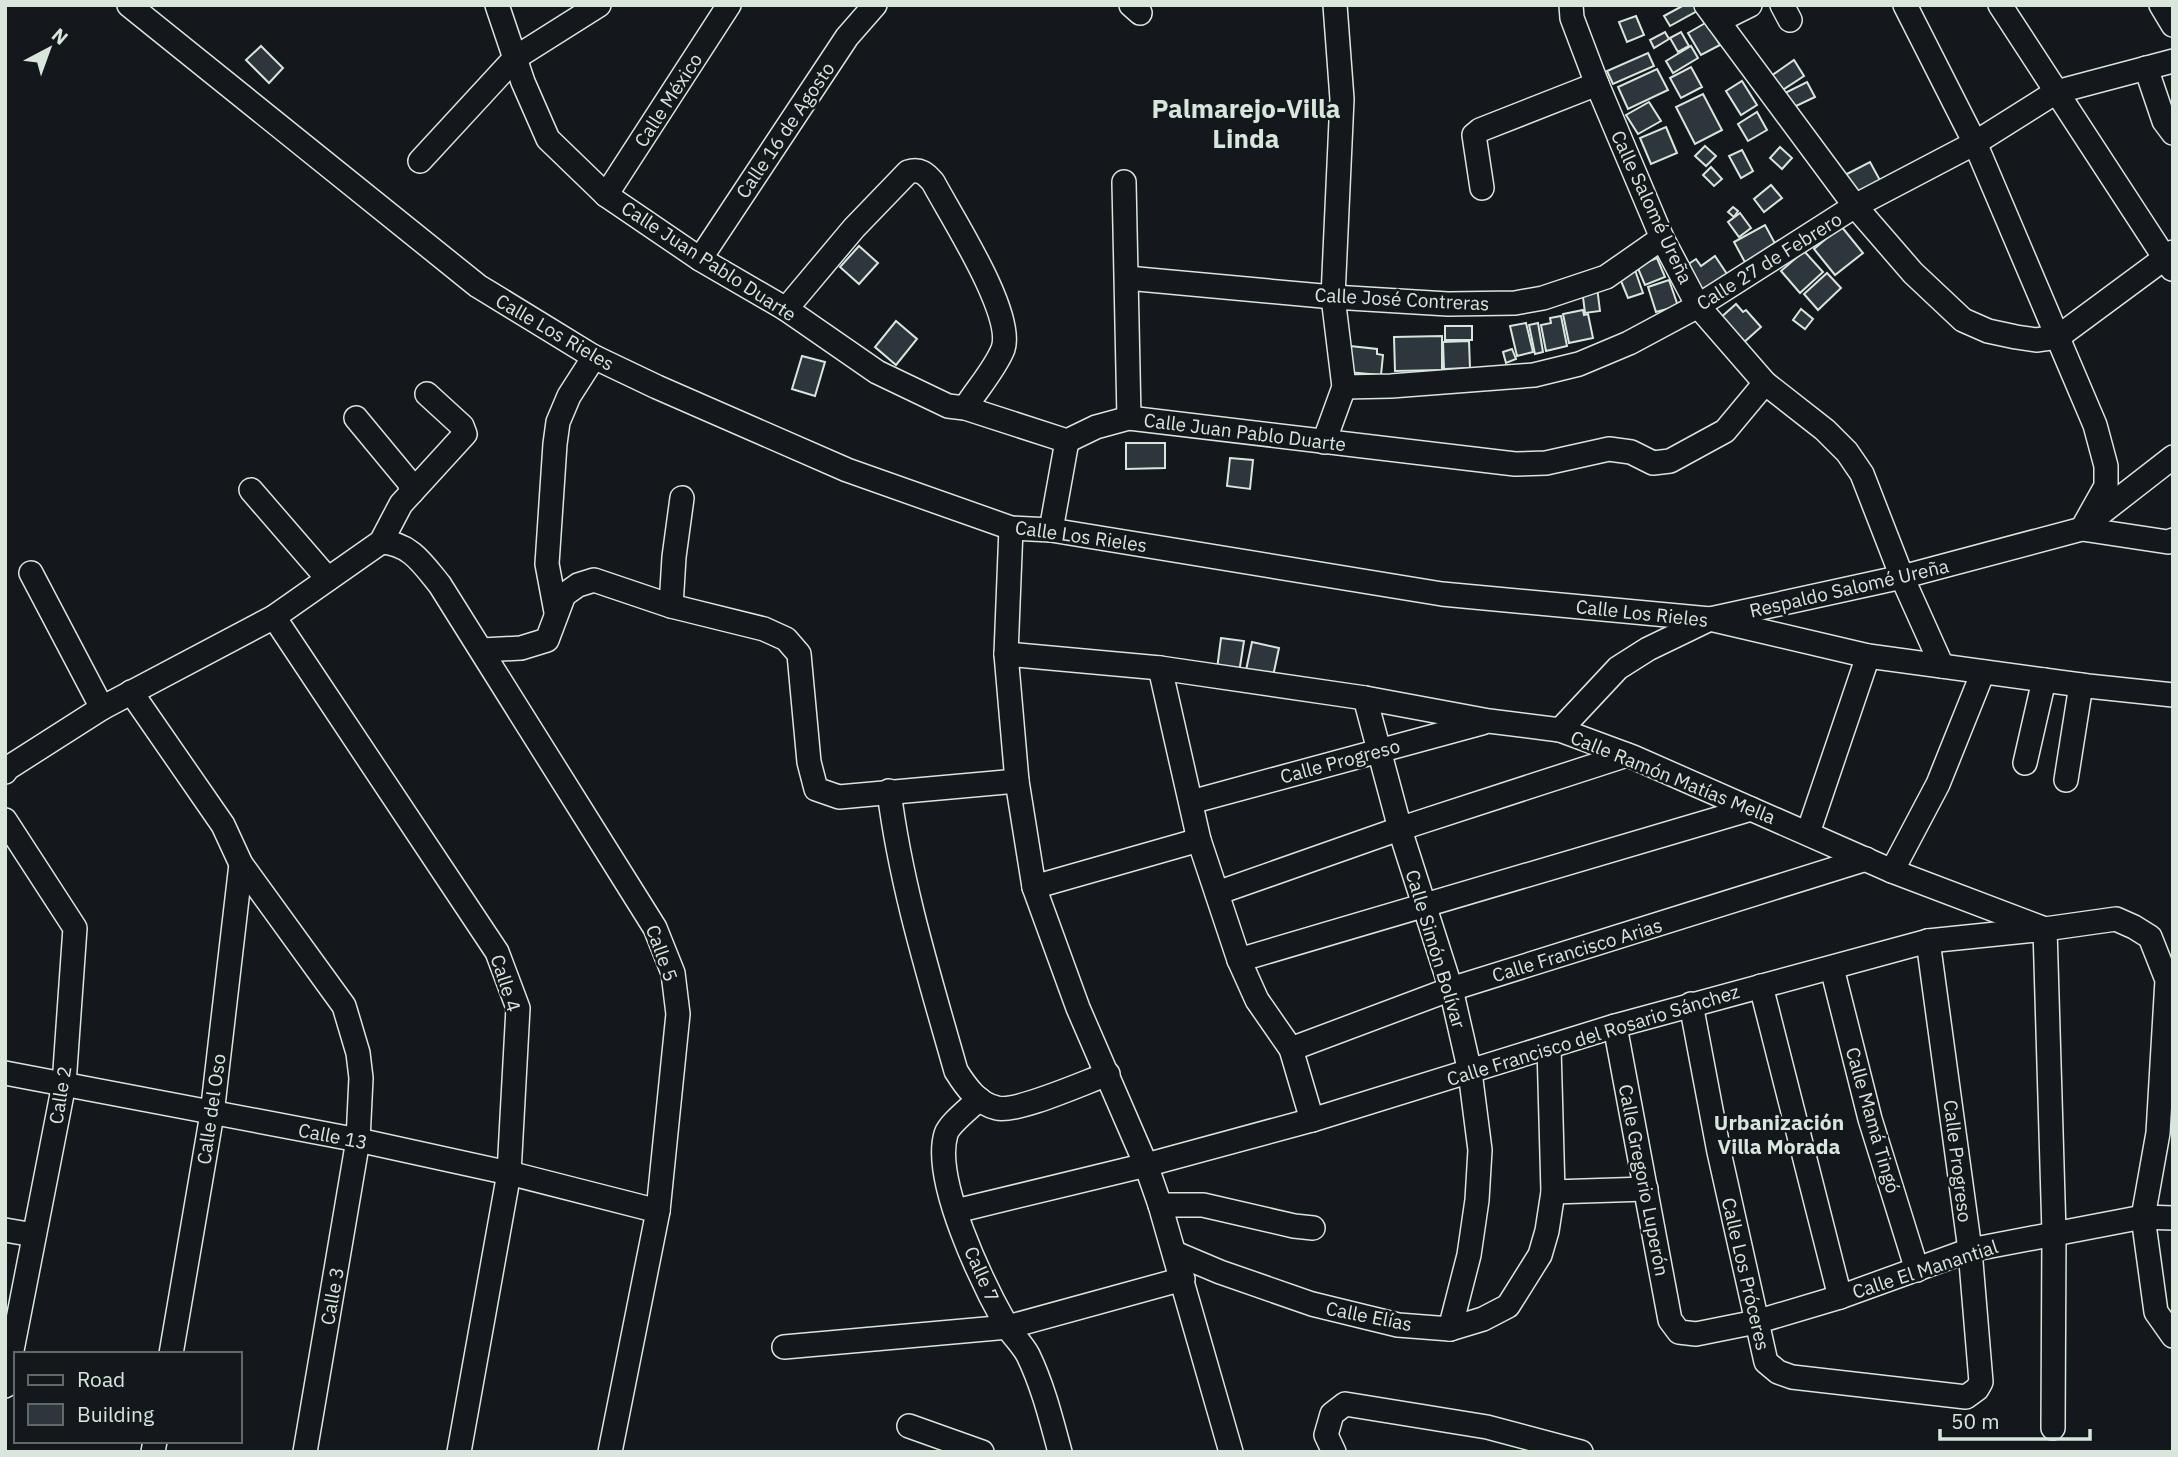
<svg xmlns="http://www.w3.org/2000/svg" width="2178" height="1457" viewBox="0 0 2178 1457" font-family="'IBM Plex Sans',sans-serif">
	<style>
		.building { fill: #2c363c; stroke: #d8e6dc; stroke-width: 2 }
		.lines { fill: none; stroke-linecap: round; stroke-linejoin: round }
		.minor-casing { stroke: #d8e6dc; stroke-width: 26 }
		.minor { stroke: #14181c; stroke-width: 23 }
		.labels { text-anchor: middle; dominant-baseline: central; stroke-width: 5; stroke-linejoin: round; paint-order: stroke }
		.street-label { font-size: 19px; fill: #d8e6dc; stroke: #14181c }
		.neighbourhood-label { font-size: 21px; font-weight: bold; fill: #d8e6dc; stroke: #14181c }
		.district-label { font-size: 26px; font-weight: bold; fill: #d8e6dc; stroke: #14181c }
	</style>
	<rect width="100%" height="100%" fill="#14181c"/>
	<g class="building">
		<path d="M1684,5H1694L1697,11L1670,26L1664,16Z"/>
		<path d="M1636,16L1644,35L1627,42L1619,22Z"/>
		<path d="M1707,22L1720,45L1701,55L1688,33Z"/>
		<path d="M1665,32L1669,39L1654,48L1650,40Z"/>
		<path d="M1681,32L1689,46L1678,52L1670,38Z"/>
		<path d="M261,46L283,68L269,83L246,60Z"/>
		<path d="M1691,46L1698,58L1673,73L1666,61Z"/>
		<path d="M1648,53L1654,66L1613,84L1607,71Z"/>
		<path d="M1794,60L1804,76L1781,91L1771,76Z"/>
		<path d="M1691,67L1702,87L1681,98L1670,78Z"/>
		<path d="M1657,69L1668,90L1628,109L1618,87Z"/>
		<path d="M1742,81L1757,105L1741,115L1726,91Z"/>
		<path d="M1807,82L1815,97L1792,108L1785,93Z"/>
		<path d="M1703,94L1722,130L1695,144L1676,107Z"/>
		<path d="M1649,102L1661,121L1638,134L1626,115Z"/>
		<path d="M1757,112L1767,130L1748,141L1738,124Z"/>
		<path d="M1666,127L1677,153L1651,164L1640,138Z"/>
		<path d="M1705,146L1716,156L1706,166L1695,156Z"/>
		<path d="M1780,147L1792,158L1782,169L1770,158Z"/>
		<path d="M1742,150L1753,171L1741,178L1729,156Z"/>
		<path d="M1870,162L1882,184L1855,198L1843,176Z"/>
		<path d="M1711,167L1722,179L1714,186L1703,175Z"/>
		<path d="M1771,185L1782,198L1764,212L1754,199Z"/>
		<path d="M1733,207L1738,211L1734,217L1728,212Z"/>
		<path d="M1740,213L1751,228L1739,237L1728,222Z"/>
		<path d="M1765,225L1778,249L1747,266L1734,242Z"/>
		<path d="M1841,226L1863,253L1835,275L1814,249Z"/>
		<path d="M859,246L878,263L859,284L840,267Z"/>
		<path d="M1804,251L1823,272L1800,293L1781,271Z"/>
		<path d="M1715,256L1731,280L1705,298L1684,267L1696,259L1701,266Z"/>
		<path d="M1657,258L1665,277L1645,285L1637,266Z"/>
		<path d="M1635,270L1643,293L1628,298L1619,276Z"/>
		<path d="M1827,273L1841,288L1818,310L1804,294Z"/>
		<path d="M1669,280L1678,306L1656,312L1648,287Z"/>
		<path d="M1597,287L1600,311L1585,313L1582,289Z"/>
		<path d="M1736,304L1743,312L1746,310L1761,327L1742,344L1719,319Z"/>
		<path d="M1801,309L1813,319L1805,329L1793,320Z"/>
		<path d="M1583,310L1584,315L1588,314L1593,338L1569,343L1563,314Z"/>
		<path d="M1561,316L1567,346L1546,351L1541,325L1551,323L1550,318Z"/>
		<path d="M896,321L917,339L896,365L875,347Z"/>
		<path d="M1526,323L1533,352L1517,356L1510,326Z"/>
		<path d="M1538,323L1543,352L1535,354L1529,325Z"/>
		<rect x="1445" y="326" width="27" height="14"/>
		<path d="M1442,336V370L1395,371L1394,337Z"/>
		<path d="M1469,341L1470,368L1444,369L1443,342Z"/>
		<path d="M1350,346L1377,349V354L1383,355L1381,375L1347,372Z"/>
		<path d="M1512,349L1516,359L1506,363L1503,352Z"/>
		<path d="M802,356L825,362L815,396L792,389Z"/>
		<path d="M1126,443H1165V468L1126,469Z"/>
		<path d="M1230,458L1253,460L1250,489L1227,486Z"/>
		<path d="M1221,638L1244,641L1239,673L1217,669Z"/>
		<path d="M1252,642L1279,648L1272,681L1245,675Z"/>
	</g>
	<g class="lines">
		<defs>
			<g id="minor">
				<path d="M129,5L478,286L594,357L657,387L847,470L1011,528L1051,530L1442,594L1710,619L1868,656L2088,686L2173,695"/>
				<path d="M497,5L523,82L548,139L606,195L700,259L786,309L877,372L948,406L965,408L1067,441L1096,427L1129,418L1515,464L1546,463L1609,449L1631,452L1653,463L1670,461L1725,431L1765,383"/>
				<path d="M1131,5L1140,13"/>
				<path d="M1571,5L1572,18L1597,84L1662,238L1698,306L1765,383L1825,430L1847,452L1862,474L1902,577L1942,666"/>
				<path d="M1706,5L1855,206L1913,273L1963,320L1988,331L2016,337L2036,340L2058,337L2173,252"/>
				<path d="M1782,5L1790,20"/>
				<path d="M1905,5L1975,143L2095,425L2106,466V486L2082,529"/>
				<path d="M2000,5L2172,269"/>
				<path d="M2161,5L2173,25"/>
				<path d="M1718,21L1750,5"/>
				<path d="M2146,68L2164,121L2173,133"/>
				<path d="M420,161L515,58L599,5"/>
				<path d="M1124,182L1129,418"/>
				<path d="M1482,188L1474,135L1480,130L1597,84"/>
				<path d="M606,195L729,5"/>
				<path d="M700,259L847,37L875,5"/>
				<path d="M1127,278L1333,297L1448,304L1515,303L1543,298L1606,277L1662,238"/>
				<path d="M786,309L854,228L908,172C920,168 926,174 933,182C951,216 1015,314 1003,349C995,369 977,389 965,408"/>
				<path d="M1344,387L1391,386L1534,375L1579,364L1629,343L1698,306L1855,206L1975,143L2056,92L2173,61"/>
				<path d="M1324,442L1344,387L1333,297L1342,99L1335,5"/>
				<path d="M251,490L328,579"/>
				<path d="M412,492L465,434L462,426L427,394"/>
				<path d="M2092,520L2173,457"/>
				<path d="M1011,528L1006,654L1017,781L1034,887L1078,1008L1146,1165L1160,1205L1231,1452"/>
				<path d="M1051,530L1067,441"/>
				<path d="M381,542C410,543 423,564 440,585L655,928L673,973L678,1014L658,1211L610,1452"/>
				<path d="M31,573L102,708"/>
				<path d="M671,606L674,557L682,498"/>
				<path d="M556,612L547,564L555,444L558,422L569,396L594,357"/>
				<path d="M274,617L497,952L518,1008L509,1173L459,1452"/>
				<path d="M482,650L521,648L547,640L564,595L578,585L594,580L671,606L764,629L786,639L799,654L809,762L816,789L839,797L1017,781"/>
				<path d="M1006,654L1160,668L1365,698L1489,721L1560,730L1633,757L1892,871L2045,929L2116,919L2134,927L2150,937L2167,980L2158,1133L2143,1217L2156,1312L2173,1336"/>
				<path d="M1160,668L1199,840L1239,960L1257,1000L1291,1049L1312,1120"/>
				<path d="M131,692L223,825L241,864L344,1006L358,1053L361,1078L358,1140L305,1452"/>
				<path d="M1365,698L1402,836L1451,989L1470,1072L1480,1150L1477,1200L1469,1255L1450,1329"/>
				<path d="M1560,730L1618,668L1648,649L1710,619L1902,577L2082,529L2168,542L2173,540"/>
				<path d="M2025,763L2044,680"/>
				<path d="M5,772L8,768L102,708L274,617L381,542L401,504L412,492L409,482L356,418"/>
				<path d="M2066,780L2081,685"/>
				<path d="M889,791C901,887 930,979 956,1071C966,1087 978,1104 997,1108C1017,1113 1085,1082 1108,1074"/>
				<path d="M1191,802L1482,723"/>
				<path d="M5,820L75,928L64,1084L5,1386"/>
				<path d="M1808,833L1868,656"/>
				<path d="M1892,871L1938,784L1983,672"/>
				<path d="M1034,887L1199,840"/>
				<path d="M1217,893L1399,829L1627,755"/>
				<path d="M1239,960L1751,809"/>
				<path d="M1832,968L1870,1119L1917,1270"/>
				<path d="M1761,986L1840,1297"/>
				<path d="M1691,1004L1719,1152L1766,1362L1778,1372L1792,1377L1966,1397L1977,1389L1981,1382L1970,1250L1928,941"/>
				<path d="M1615,1026L1670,1320L1679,1332L1696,1334L1756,1322L1840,1297L1970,1250L2143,1217L2173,1218"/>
				<path d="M1291,1049L1451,989L1866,859"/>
				<path d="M5,1073L358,1140L509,1173L658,1211"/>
				<path d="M979,1099C971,1107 949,1124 946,1134C932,1180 983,1284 1006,1325C1013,1336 1022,1344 1028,1355C1043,1386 1051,1419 1060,1452"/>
				<path d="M1553,1192L1646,1189"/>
				<path d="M1160,1205H1203L1294,1226L1313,1228"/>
				<path d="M956,1211L1146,1165L1312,1120L1615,1026L1928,941L2045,929L2054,1233L2053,1428"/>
				<path d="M5,1230L34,1235"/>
				<path d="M1175,1253L1220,1272L1312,1304L1398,1325L1450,1329L1483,1319L1508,1306L1540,1255L1547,1231L1553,1192L1549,1047"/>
				<path d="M784,1347L1008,1327L1183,1279"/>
				<path d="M171,1354L212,1114L241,864"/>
				<path d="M909,1426L982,1452"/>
				<path d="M153,1452L155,1441"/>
				<path d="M1334,1452L1326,1435L1332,1414L1345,1404L1487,1427L1581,1452"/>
			</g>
		</defs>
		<use href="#minor" class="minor-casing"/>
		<use href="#minor" class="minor"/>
	</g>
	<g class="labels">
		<g class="street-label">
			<text transform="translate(668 100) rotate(-57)">Calle México</text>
			<text transform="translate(785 130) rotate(-56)">Calle 16 de Agosto</text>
			<text transform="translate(1652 207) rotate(65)">Calle Salomé Ureña</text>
			<text transform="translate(709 261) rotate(33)">Calle Juan Pablo Duarte</text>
			<text transform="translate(1769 261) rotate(-32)">Calle 27 de Febrero</text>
			<text transform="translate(1402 299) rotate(3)">Calle José Contreras</text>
			<text transform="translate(555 332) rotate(30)">Calle Los Rieles</text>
			<text transform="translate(1245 432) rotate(7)">Calle Juan Pablo Duarte</text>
			<text transform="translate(1081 536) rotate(8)">Calle Los Rieles</text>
			<text transform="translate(1849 588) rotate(-13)">Respaldo Salomé Ureña</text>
			<text transform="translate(1642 613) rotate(6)">Calle Los Rieles</text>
			<text transform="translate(1340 761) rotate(-15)">Calle Progreso</text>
			<text transform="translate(1673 777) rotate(22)">Calle Ramón Matías Mella</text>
			<text transform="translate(1436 949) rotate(73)">Calle Simón Bolívar</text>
			<text transform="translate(1577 950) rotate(-17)">Calle Francisco Arias</text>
			<text transform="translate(662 953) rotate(70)">Calle 5</text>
			<text transform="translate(506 983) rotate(72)">Calle 4</text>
			<text transform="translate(1593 1035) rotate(-17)">Calle Francisco del Rosario Sánchez</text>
			<text transform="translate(60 1095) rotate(-81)">Calle 2</text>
			<text transform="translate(211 1109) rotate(-82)">Calle del Oso</text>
			<text transform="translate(1873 1120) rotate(74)">Calle Mamá Tingó</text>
			<text transform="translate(333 1136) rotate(11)">Calle 13</text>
			<text transform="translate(1958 1161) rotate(83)">Calle Progreso</text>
			<text transform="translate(1644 1180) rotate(79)">Calle Gregorio Luperón</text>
			<text transform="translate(1925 1269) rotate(-18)">Calle El Manantial</text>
			<text transform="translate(982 1274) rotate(66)">Calle 7</text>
			<text transform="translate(1746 1274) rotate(77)">Calle Los Próceres</text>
			<text transform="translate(332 1296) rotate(-80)">Calle 3</text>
			<text transform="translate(1369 1316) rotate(11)">Calle Elías</text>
		</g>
		<g class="neighbourhood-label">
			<text x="1779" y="1122">Urbanización<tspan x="1779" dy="24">Villa Morada</tspan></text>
		</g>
		<g class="district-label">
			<text x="1246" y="108">Palmarejo-Villa<tspan x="1246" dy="30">Linda</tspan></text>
		</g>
	</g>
	<rect width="2178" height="1457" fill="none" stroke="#d8e6dc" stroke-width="14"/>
	<rect x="14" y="1352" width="228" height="91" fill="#14181c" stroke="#626a69" stroke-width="2"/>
	<rect x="28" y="1375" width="35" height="10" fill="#14181c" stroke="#626a69" stroke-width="2"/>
	<text x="77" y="1387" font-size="21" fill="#d8e6dc">Road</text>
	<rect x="28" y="1404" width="35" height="21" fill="#2c363c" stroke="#626a69" stroke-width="2"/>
	<text x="77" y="1422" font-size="21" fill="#d8e6dc">Building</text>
	<g transform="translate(49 49) rotate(41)" stroke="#14181c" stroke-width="5" paint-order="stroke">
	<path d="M0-5L12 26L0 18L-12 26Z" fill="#d8e6dc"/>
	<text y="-10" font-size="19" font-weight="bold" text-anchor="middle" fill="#d8e6dc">N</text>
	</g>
	<path d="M1940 1429v10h150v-10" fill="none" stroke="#d8e6dc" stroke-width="3.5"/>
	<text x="1951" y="1429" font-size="21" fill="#d8e6dc" stroke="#14181c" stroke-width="5" paint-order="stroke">50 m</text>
</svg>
